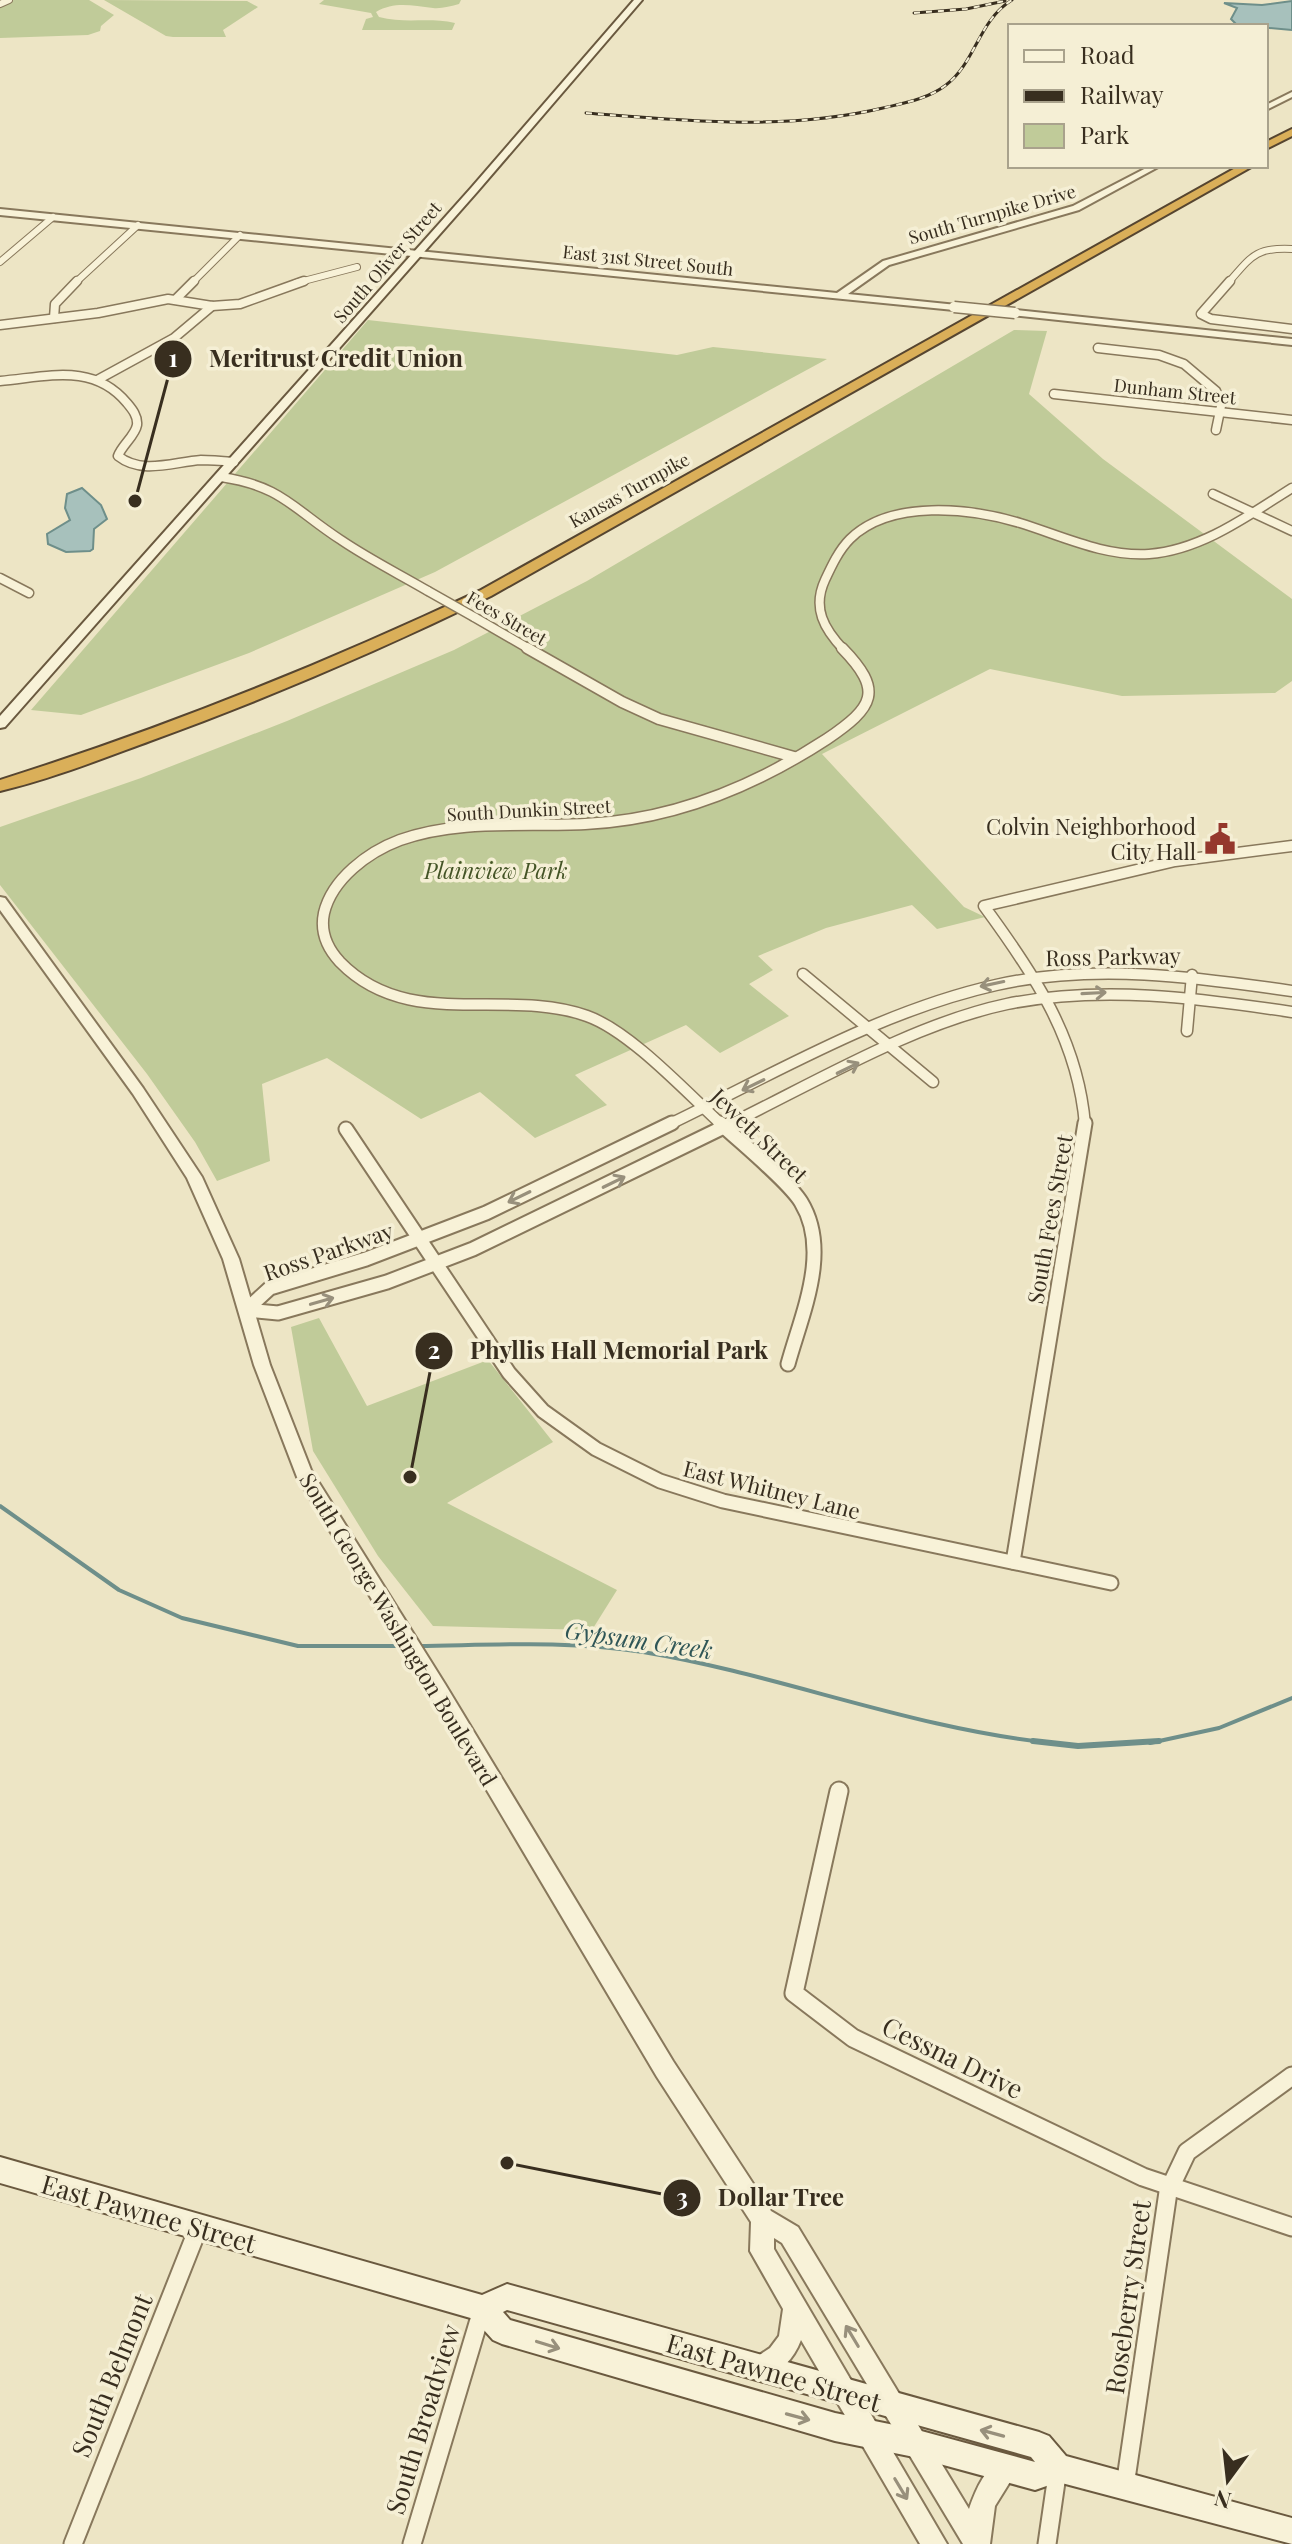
<svg xmlns="http://www.w3.org/2000/svg" width="1292" height="2544" viewBox="0 0 1292 2544" font-family="'Playfair Display',serif">
	<style>
		.green { fill: #c0cb99 }
		.water { fill: #a7c1bc; stroke: #6e8f8a; stroke-width: 2 }
		.lines { fill: none; stroke-linecap: round; stroke-linejoin: round }
		.stream-far1 { stroke: #6e8f8a; stroke-width: 4 }
		.stream { stroke: #6e8f8a; stroke-width: 6 }
		.minor-far4-casing { stroke: #88785c; stroke-width: 8 }
		.minor-far3-casing { stroke: #88785c; stroke-width: 11 }
		.minor-far2-casing { stroke: #88785c; stroke-width: 13 }
		.minor-far1-casing { stroke: #88785c; stroke-width: 17 }
		.minor-casing { stroke: #88785c; stroke-width: 21 }
		.tertiary-casing { stroke: #88785c; stroke-width: 4 }
		.secondary-casing { stroke: #6a593f; stroke-width: 4 }
		.motorway-casing { stroke: #564530; stroke-width: 4 }
		.minor-far4 { stroke: #f8f2d8; stroke-width: 6 }
		.minor-far3 { stroke: #f8f2d8; stroke-width: 8 }
		.minor-far2 { stroke: #f8f2d8; stroke-width: 10 }
		.minor-far1 { stroke: #f8f2d8; stroke-width: 13 }
		.minor { stroke: #f8f2d8; stroke-width: 17 }
		.tertiary { fill: #f8f2d8; fill-rule: evenodd }
		.secondary { fill: #f8f2d8; fill-rule: evenodd }
		.motorway { fill: #daaf59; fill-rule: evenodd }
		.rail-casing { stroke: #382e1f; stroke-width: 3 }
		.rail { stroke: #f5efd5; stroke-width: 2; stroke-dasharray: 6; stroke-linecap: butt }
		.minor-bridge-casing { stroke: #88785c; stroke-width: 11; stroke-linecap: butt }
		.tertiary-bridge-casing { stroke: #88785c; stroke-width: 13; stroke-linecap: butt }
		.minor-bridge { stroke: #f8f2d8; stroke-width: 8 }
		.tertiary-bridge { stroke: #f8f2d8; stroke-width: 10 }
		.oneway { stroke: #98907c }
		.labels { text-anchor: middle; dominant-baseline: central; stroke-width: 7; stroke-linejoin: round; paint-order: stroke }
		.far-street-label { font-size: 18px; fill: #382e1f; stroke: #f5efd5 }
		.poi-label { font-size: 22px; fill: #382e1f; stroke: #f5efd5; text-anchor: end }
		.park-label { font-size: 22px; font-style: italic; fill: #445426; stroke: #f5efd5 }
		.street-label { font-size: 22px; fill: #382e1f; stroke: #f5efd5 }
		.water-label { font-size: 24px; font-style: italic; fill: #2f5657; stroke: #f5efd5 }
		.near-street-label { font-size: 26px; fill: #382e1f; stroke: #f5efd5 }
		.leader { fill: none; stroke: #382e1f; stroke-width: 3 }
		.callout-dot { fill: #382e1f; stroke: #f5efd5; stroke-width: 3 }
		.mark-label { font-size: 24px; text-anchor: middle; font-weight: bold; fill: #fff }
		.callout-label { font-size: 24px; text-anchor: middle; font-weight: bold; fill: #382e1f; stroke: #f5efd5; stroke-width: 7; stroke-linejoin: round; paint-order: stroke }
	</style>
	<rect width="100%" height="100%" fill="#ede5c5"/>
	<g class="green">
		<path d="M14,0H89L114,15L101,26L100,31L88,35L0,38V6Z"/>
		<path d="M104,0L247,1L258,7L223,30L226,37H173L166,36Z"/>
		<path d="M324,0H461L459,4C451,6 441,9 433,8C412,6 395,1 376,12L379,17C405,24 429,17 455,23L452,30H362L366,19L373,17L371,13L319,4Z"/>
		<path d="M368,320L677,355L713,347L827,359L435,572L249,653L81,715L31,710Z"/>
		<path d="M1014,330L1047,331L1029,394L1103,459L1292,599V681L1275,693L1122,696L990,669L822,754L964,907L985,917L937,929L912,905L826,928L758,956L773,970L749,984L789,1016L720,1053L686,1025L575,1075L607,1105L535,1138L480,1092L421,1119L327,1058L262,1084L270,1161L217,1181L195,1142L147,1074L0,885V827L141,778L287,721L454,650L587,581Z"/>
		<path d="M319,1318L367,1406L488,1360L553,1442L447,1503L617,1590L592,1630L433,1626L378,1556L313,1451L291,1327Z"/>
	</g>
	<g class="water">
		<path d="M1292,1V30L1237,25L1231,19L1237,8L1224,3L1262,5Z"/>
		<path d="M82,488L101,505L107,519L94,529L93,549L90,551L66,552L48,544L47,534L70,520L65,508L67,494Z"/>
	</g>
	<g class="lines">
		<g class="stream-far1">
			<path d="M0,1506L119,1590L182,1618L298,1646H405"/>
			<path d="M418,1646C494,1645 568,1640 643,1652C781,1675 913,1729 1052,1743"/>
			<path d="M1150,1743L1219,1728L1292,1698"/>
		</g>
		<path class="stream" d="M1033,1741L1078,1746L1159,1741"/>
		<defs>
			<g id="minor-far4">
				<path d="M0,4L9,0"/>
				<path d="M0,262L53,217"/>
				<path d="M75,283L138,225"/>
				<path d="M192,283L240,235"/>
				<path d="M296,283L357,267"/>
				<path d="M1228,283C1251,257 1255,247 1292,249"/>
			</g>
			<g id="minor-far3">
				<path d="M1230,281L1201,314L1211,319L1292,329"/>
				<path d="M176,299L194,281"/>
				<path d="M54,318L55,304L77,281"/>
				<path d="M0,325L98,313L168,299L212,306L240,304L304,281"/>
				<path d="M1098,348L1159,355L1184,364L1216,391L1221,406L1216,430"/>
				<path d="M99,379L174,338L212,306"/>
				<path d="M0,381C47,377 93,362 127,403C132,409 138,416 137,425C135,436 122,445 118,456C142,475 173,462 201,460C212,460 223,461 234,462"/>
				<path d="M1054,394L1292,420"/>
				<path d="M221,477C282,486 293,509 341,540C369,559 399,574 428,591"/>
				<path d="M1213,494L1292,531"/>
				<path d="M0,578L29,593"/>
				<path d="M474,617L531,650"/>
				<path d="M844,650C824,629 812,608 825,580C832,565 839,550 850,539C891,499 970,508 1020,523C1062,536 1105,557 1149,554C1202,550 1249,515 1292,488"/>
			</g>
			<g id="minor-far2">
				<path d="M527,648L622,702L659,719L794,757"/>
				<path d="M803,974L933,1082"/>
				<path d="M1187,1031L1192,975"/>
				<path d="M668,1125C774,1074 880,1011 996,985C1094,963 1195,977 1292,991"/>
				<path d="M722,1125C687,1093 630,1031 587,1016C505,987 408,1032 340,962C327,948 320,932 324,913C332,879 368,852 400,840C459,819 523,827 585,824C672,820 755,786 827,739C874,707 884,691 842,648"/>
				<path d="M728,1125C814,1083 913,1024 1007,1004C1101,985 1198,998 1292,1012"/>
				<path d="M1085,1125C1078,1039 1034,974 984,906L1175,861L1292,846"/>
			</g>
			<g id="minor-far1">
				<path d="M720,1123C740,1142 788,1181 801,1202C831,1251 802,1313 788,1364"/>
				<path d="M346,1129L509,1373L543,1411L596,1449L660,1481L723,1501L1111,1583"/>
				<path d="M246,1310L270,1288L366,1259L486,1213L672,1123"/>
				<path d="M246,1310L278,1313L387,1282L473,1249L732,1123"/>
				<path d="M1013,1562L1085,1123"/>
			</g>
			<g id="minor">
				<path d="M839,1791L794,1993L853,2038L1143,2177L1292,2227"/>
				<path d="M1125,2486L1168,2192L1187,2152L1292,2076"/>
				<path d="M73,2544L199,2226"/>
				<path d="M412,2544L482,2310"/>
				<path d="M1047,2544L1058,2468"/>
			</g>
			<g id="tertiary">
				<path d="M1292,92V97L1266,110V105Z"/>
				<path d="M1150,166H1160L1079,210L889,265L848,294L957,305V309L954,310L0,215V209L837,293L883,261L1073,206Z"/>
				<path d="M1015,310L1292,339V345L1012,315L1010,313Z"/>
				<path d="M0,897L5,898L143,1088L202,1177L239,1259L270,1365L311,1470L445,1684L673,2061L771,2211L798,2227L969,2509C976,2489 986,2465 1006,2457L1015,2460L1018,2469L995,2506L990,2544H963L782,2243L774,2238V2249L947,2544H920L801,2340C793,2361 780,2372 760,2380L752,2376L748,2368L752,2360L770,2348L779,2336L783,2309L750,2251L751,2222L657,2077L431,1696L297,1477L254,1365L223,1259L187,1178L133,1094L0,910Z"/>
			</g>
			<g id="secondary">
				<path d="M634,0H642L477,192L5,727L0,728V716L471,188Z"/>
				<path d="M0,2157L482,2295L507,2284L1039,2432L1049,2436L1066,2456L1292,2518V2544L1058,2482L1035,2490L914,2457L835,2441L502,2344L493,2340L474,2319L0,2183ZM507,2310L1031,2457L1035,2462L914,2429L835,2413L510,2320L503,2312Z"/>
			</g>
			<g id="motorway">
				<path d="M1292,129V136L1266,149V142Z"/>
				<path d="M1239,166H1253L491,596C380,650 266,699 150,741C101,759 51,779 0,791V780C165,728 324,664 481,590Z"/>
			</g>
		</defs>
		<use href="#minor-far4" class="minor-far4-casing"/>
		<use href="#minor-far3" class="minor-far3-casing"/>
		<use href="#minor-far2" class="minor-far2-casing"/>
		<use href="#minor-far1" class="minor-far1-casing"/>
		<use href="#minor" class="minor-casing"/>
		<use href="#tertiary" class="tertiary-casing"/>
		<use href="#secondary" class="secondary-casing"/>
		<use href="#motorway" class="motorway-casing"/>
		<use href="#minor-far4" class="minor-far4"/>
		<use href="#minor-far3" class="minor-far3"/>
		<use href="#minor-far2" class="minor-far2"/>
		<use href="#minor-far1" class="minor-far1"/>
		<use href="#minor" class="minor"/>
		<use href="#tertiary" class="tertiary"/>
		<use href="#secondary" class="secondary"/>
		<use href="#motorway" class="motorway"/>
		<defs>
			<g id="rail">
				<path d="M914,13L966,9L1005,1"/>
				<path d="M586,113C685,121 785,131 883,108C904,103 928,99 946,85C976,62 978,21 1012,0"/>
			</g>
		</defs>
		<use href="#rail" class="rail-casing"/>
		<use href="#rail" class="rail"/>
		<defs>
			<path id="minor-bridge" d="M428,591L474,617"/>
			<path id="tertiary-bridge" d="M954,307L1015,313"/>
		</defs>
		<use href="#minor-bridge" class="minor-bridge-casing"/>
		<use href="#tertiary-bridge" class="tertiary-bridge-casing"/>
		<use href="#minor-bridge" class="minor-bridge"/>
		<use href="#tertiary-bridge" class="tertiary-bridge"/>
	</g>
	<defs><path id="oneway-shaft" d="M-6 0H5M1.5-3L5.5 0L1.5 3" fill="none" stroke-width="1.6" stroke-linecap="round" stroke-linejoin="round" transform="scale(2)"/></defs>
	<g class="oneway">
		<use href="#oneway-shaft" transform="translate(992 984) rotate(168)"/>
		<use href="#oneway-shaft" transform="translate(1094 993) rotate(-3)"/>
		<use href="#oneway-shaft" transform="translate(848 1068) rotate(-26)"/>
		<use href="#oneway-shaft" transform="translate(753 1085) rotate(154)"/>
		<use href="#oneway-shaft" transform="translate(614 1182) rotate(-26)"/>
		<use href="#oneway-shaft" transform="translate(519 1197) rotate(154)"/>
		<use href="#oneway-shaft" transform="translate(322 1301) rotate(-16)"/>
		<use href="#oneway-shaft" transform="translate(852 2336) rotate(-121)"/>
		<use href="#oneway-shaft" transform="translate(548 2345) rotate(17)"/>
		<use href="#oneway-shaft" transform="translate(798 2417) rotate(15)"/>
		<use href="#oneway-shaft" transform="translate(992 2433) rotate(-165)"/>
		<use href="#oneway-shaft" transform="translate(901 2489) rotate(59)"/>
	</g>
	<defs>
		<symbol id="civic-bare" viewBox="-9 -9 18 18"><path d="M-.6-6.5H3V-4.5H.6V-3L4-1V1h2V6H-6V1h2V-1L-.6-3ZM-1.2 2.5V6h2.4V2.5Z" fill="#95382d" stroke="#f5efd5" stroke-width="2.5" paint-order="stroke"/></symbol>
	</defs>
	<g fill-rule="evenodd">
		<use href="#civic-bare" x="1198" y="817" width="44" height="44"/>
	</g>
	<g class="labels">
		<g class="far-street-label">
			<text transform="translate(992 214) rotate(-16)">South Turnpike Drive</text>
			<text transform="translate(648 260) rotate(6)">East 31st Street South</text>
			<text transform="translate(387 262) rotate(-49)">South Oliver Street</text>
			<text transform="translate(1175 391) rotate(6)">Dunham Street</text>
			<text transform="translate(629 490) rotate(-29)">Kansas Turnpike</text>
			<text transform="translate(507 618) rotate(30)">Fees Street</text>
			<text transform="translate(529 810) rotate(-3)">South Dunkin Street</text>
		</g>
		<g class="poi-label">
			<text x="1196" y="826">Colvin Neighborhood<tspan x="1196" dy="25">City Hall</tspan></text>
		</g>
		<g class="park-label">
			<text x="496" y="870">Plainview Park</text>
		</g>
		<g class="street-label">
			<text transform="translate(1113 956) rotate(-1)">Ross Parkway</text>
			<text transform="translate(760 1135) rotate(44)">Jewett Street</text>
			<text transform="translate(1049 1219) rotate(-80)">South Fees Street</text>
			<text transform="translate(328 1251) rotate(-19)">Ross Parkway</text>
			<text transform="translate(772 1489) rotate(14)">East Whitney Lane</text>
			<text transform="translate(399 1629) rotate(59)">South George Washington Boulevard</text>
		</g>
		<g class="water-label">
			<text transform="translate(639 1639) rotate(8)">Gypsum Creek</text>
		</g>
		<g class="near-street-label">
			<text transform="translate(953 2057) rotate(26)">Cessna Drive</text>
			<text transform="translate(149 2213) rotate(16)">East Pawnee Street</text>
			<text transform="translate(1127 2297) rotate(-82)">Roseberry Street</text>
			<text transform="translate(774 2372) rotate(16)">East Pawnee Street</text>
			<text transform="translate(111 2375) rotate(-68)">South Belmont</text>
			<text transform="translate(422 2419) rotate(-73)">South Broadview</text>
		</g>
	</g>
	<path class="leader" d="M135 501L173 359M410 1477L434 1351M507 2163L682 2198"/>
	<g class="callout-dot">
		<circle cx="135" cy="501" r="8"/>
		<circle cx="410" cy="1477" r="8"/>
		<circle cx="507" cy="2163" r="8"/>
		<circle cx="173" cy="359" r="20"/>
		<circle cx="434" cy="1351" r="20"/>
		<circle cx="682" cy="2198" r="20"/>
	</g>
	<g class="mark-label">
		<text x="173" y="367">1</text>
		<text x="434" y="1359">2</text>
		<text x="682" y="2206">3</text>
	</g>
	<g class="callout-label">
		<text x="336" y="367">Meritrust Credit Union</text>
		<text x="619" y="1359">Phyllis Hall Memorial Park</text>
		<text x="781" y="2206">Dollar Tree</text>
	</g>
	<rect x="1008" y="24" width="260" height="144" fill="#f5efd5" stroke="#a9a28c" stroke-width="2"/>
	<rect x="1024" y="50" width="40" height="12" fill="#f8f2d8" stroke="#a9a28c" stroke-width="2"/>
	<text x="1080" y="64" font-size="24" fill="#382e1f">Road</text>
	<rect x="1024" y="90" width="40" height="12" fill="#382e1f" stroke="#a9a28c" stroke-width="2"/>
	<text x="1080" y="104" font-size="24" fill="#382e1f">Railway</text>
	<rect x="1024" y="124" width="40" height="24" fill="#c0cb99" stroke="#a9a28c" stroke-width="2"/>
	<text x="1080" y="144" font-size="24" fill="#382e1f">Park</text>
	<g transform="translate(1228 2480) rotate(195)" stroke="#f5efd5" stroke-width="6" paint-order="stroke">
	<path d="M0-6L14 30L0 20L-14 30Z" fill="#382e1f"/>
	<text y="-12" font-size="22" font-weight="bold" text-anchor="middle" fill="#382e1f">N</text>
	</g>
</svg>
